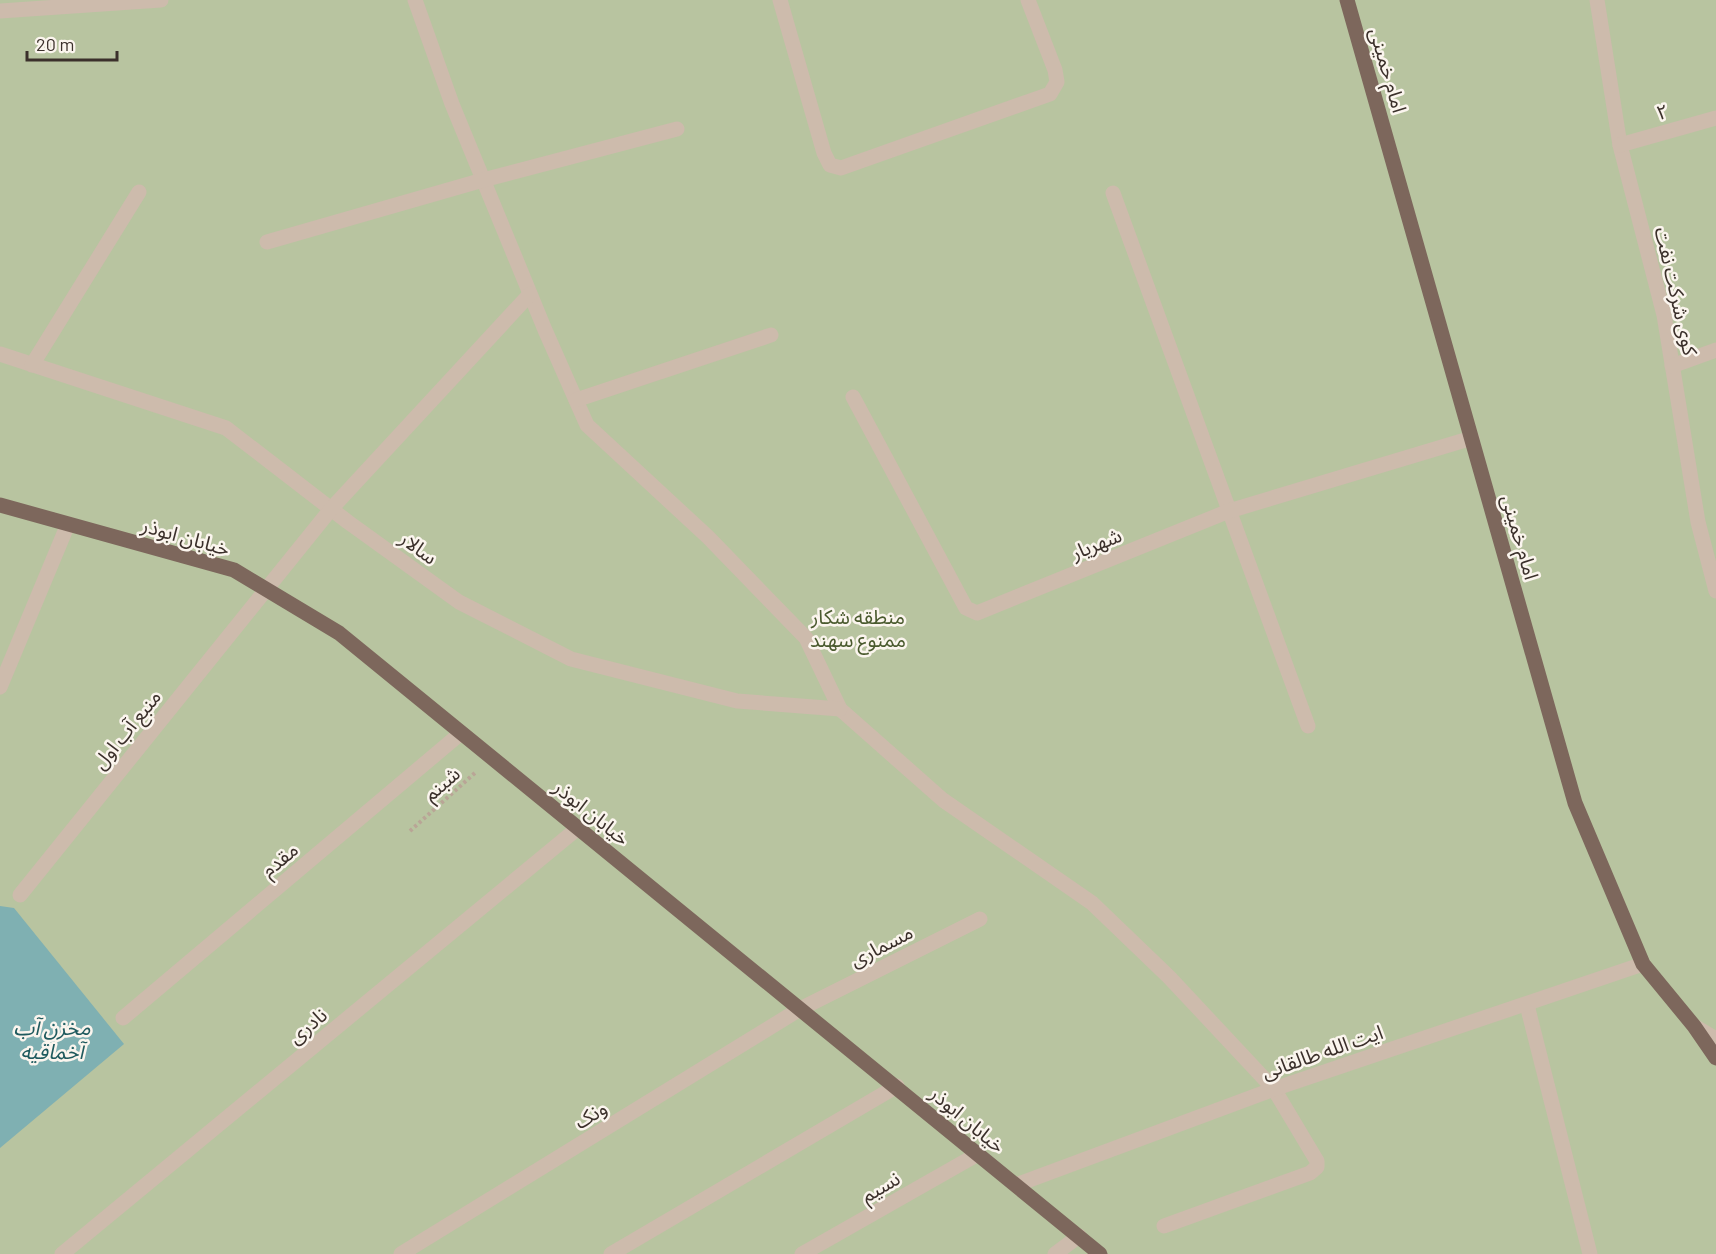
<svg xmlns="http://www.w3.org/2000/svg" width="1716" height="1254" viewBox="0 0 1716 1254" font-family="Barlow,'Noto Sans Arabic',sans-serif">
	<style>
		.green { fill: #b8c4a0 }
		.water { fill: #7fb0b2 }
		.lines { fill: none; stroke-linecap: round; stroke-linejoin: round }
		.path { stroke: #b9a596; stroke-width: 4; stroke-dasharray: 3 3; stroke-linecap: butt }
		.minor { stroke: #cdbbac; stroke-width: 15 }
		.major { stroke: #7d675c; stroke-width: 15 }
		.labels { text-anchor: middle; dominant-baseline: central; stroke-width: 5; stroke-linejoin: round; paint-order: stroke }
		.street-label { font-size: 20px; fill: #3b302b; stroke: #fbf5ee }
		.park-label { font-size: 20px; fill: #4a5a2e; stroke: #fbf5ee }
		.water-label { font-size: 21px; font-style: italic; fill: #1f5a5e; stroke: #fbf5ee }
	</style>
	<rect width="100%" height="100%" fill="#f4ebe1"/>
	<rect class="green" x="0" y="0" width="1716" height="1254"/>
	<path class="water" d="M0,906L14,908L124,1044L0,1148Z"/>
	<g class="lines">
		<path class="path" d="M410,831L476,772"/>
		<g class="minor">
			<path d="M415,0L452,104L545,330L587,425L708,537L806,638L840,709L943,800L1092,903L1169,977L1274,1089L1317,1161V1167L1310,1173L1164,1226"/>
			<path d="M780,0L824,153L830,165L841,168L1050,94L1057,82L1055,70L1028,0"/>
			<path d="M1597,0L1620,145L1664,315L1698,522L1716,591"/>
			<path d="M0,11L161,0"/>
			<path d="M1620,145L1716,118"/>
			<path d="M1113,193L1308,726"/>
			<path d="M267,242L483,180L677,129"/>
			<path d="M0,354L226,428L348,522L459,602L571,659L737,701L840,709"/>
			<path d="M32,365L139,192"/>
			<path d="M1672,366L1716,350"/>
			<path d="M853,397L966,608L977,613L1229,511L1472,438"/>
			<path d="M576,400L771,335"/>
			<path d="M0,687L68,524"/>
			<path d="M20,895L331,509L530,294"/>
			<path d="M1527,1005L1590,1254"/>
			<path d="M123,1018L461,733"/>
			<path d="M1694,1026L1716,1039"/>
			<path d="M1016,1185L1274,1089L1643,964"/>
			<path d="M62,1254L578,828"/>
			<path d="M401,1254L800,1009L980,919"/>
			<path d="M611,1254L897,1086"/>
			<path d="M802,1254L978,1154"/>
			<path d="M1055,1254L1079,1236"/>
		</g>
		<g class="major">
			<path d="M1347,0L1575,803L1643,964L1694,1026L1716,1058"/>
			<path d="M0,505L234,570L339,633L1100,1254"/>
		</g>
	</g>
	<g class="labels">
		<g class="street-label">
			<text transform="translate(1389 70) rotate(74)">امام خمینی</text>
			<text transform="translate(1662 111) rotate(-16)">۲</text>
			<text transform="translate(1677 291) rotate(77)">کوی شرکت نفت</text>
			<text transform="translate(186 536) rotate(16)">خیابان ابوذر</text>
			<text transform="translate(1521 537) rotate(74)">امام خمینی</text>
			<text transform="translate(1096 543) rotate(-22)">شهریار</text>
			<text transform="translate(419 547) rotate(36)">سالار</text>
			<text transform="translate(126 729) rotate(-51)">منبع آب اول</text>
			<text transform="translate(441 783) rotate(-41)">شبنم</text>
			<text transform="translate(592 812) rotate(39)">خیابان ابوذر</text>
			<text transform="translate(279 859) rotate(-40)">مقدم</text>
			<text transform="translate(881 945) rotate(-27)">مسماری</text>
			<text transform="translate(307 1025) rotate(-40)">نادری</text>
			<text transform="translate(1322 1051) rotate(-19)">ایت الله طالقانی</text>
			<text transform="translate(590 1114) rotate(-32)">ونک</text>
			<text transform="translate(968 1119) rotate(40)">خیابان ابوذر</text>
			<text transform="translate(880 1186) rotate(-30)">نسیم</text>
		</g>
		<g class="park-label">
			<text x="858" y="616">منطقه شکار<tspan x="858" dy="23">ممنوع سهند</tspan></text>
		</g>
		<g class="water-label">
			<text x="52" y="1026">مخزن آب<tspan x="52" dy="24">آخماقیه</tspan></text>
		</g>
	</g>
	<path d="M27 51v9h90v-9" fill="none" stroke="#3b302b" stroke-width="3"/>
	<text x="36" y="51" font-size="18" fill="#3b302b" stroke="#fbf5ee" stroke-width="4.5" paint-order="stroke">20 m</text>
</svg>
